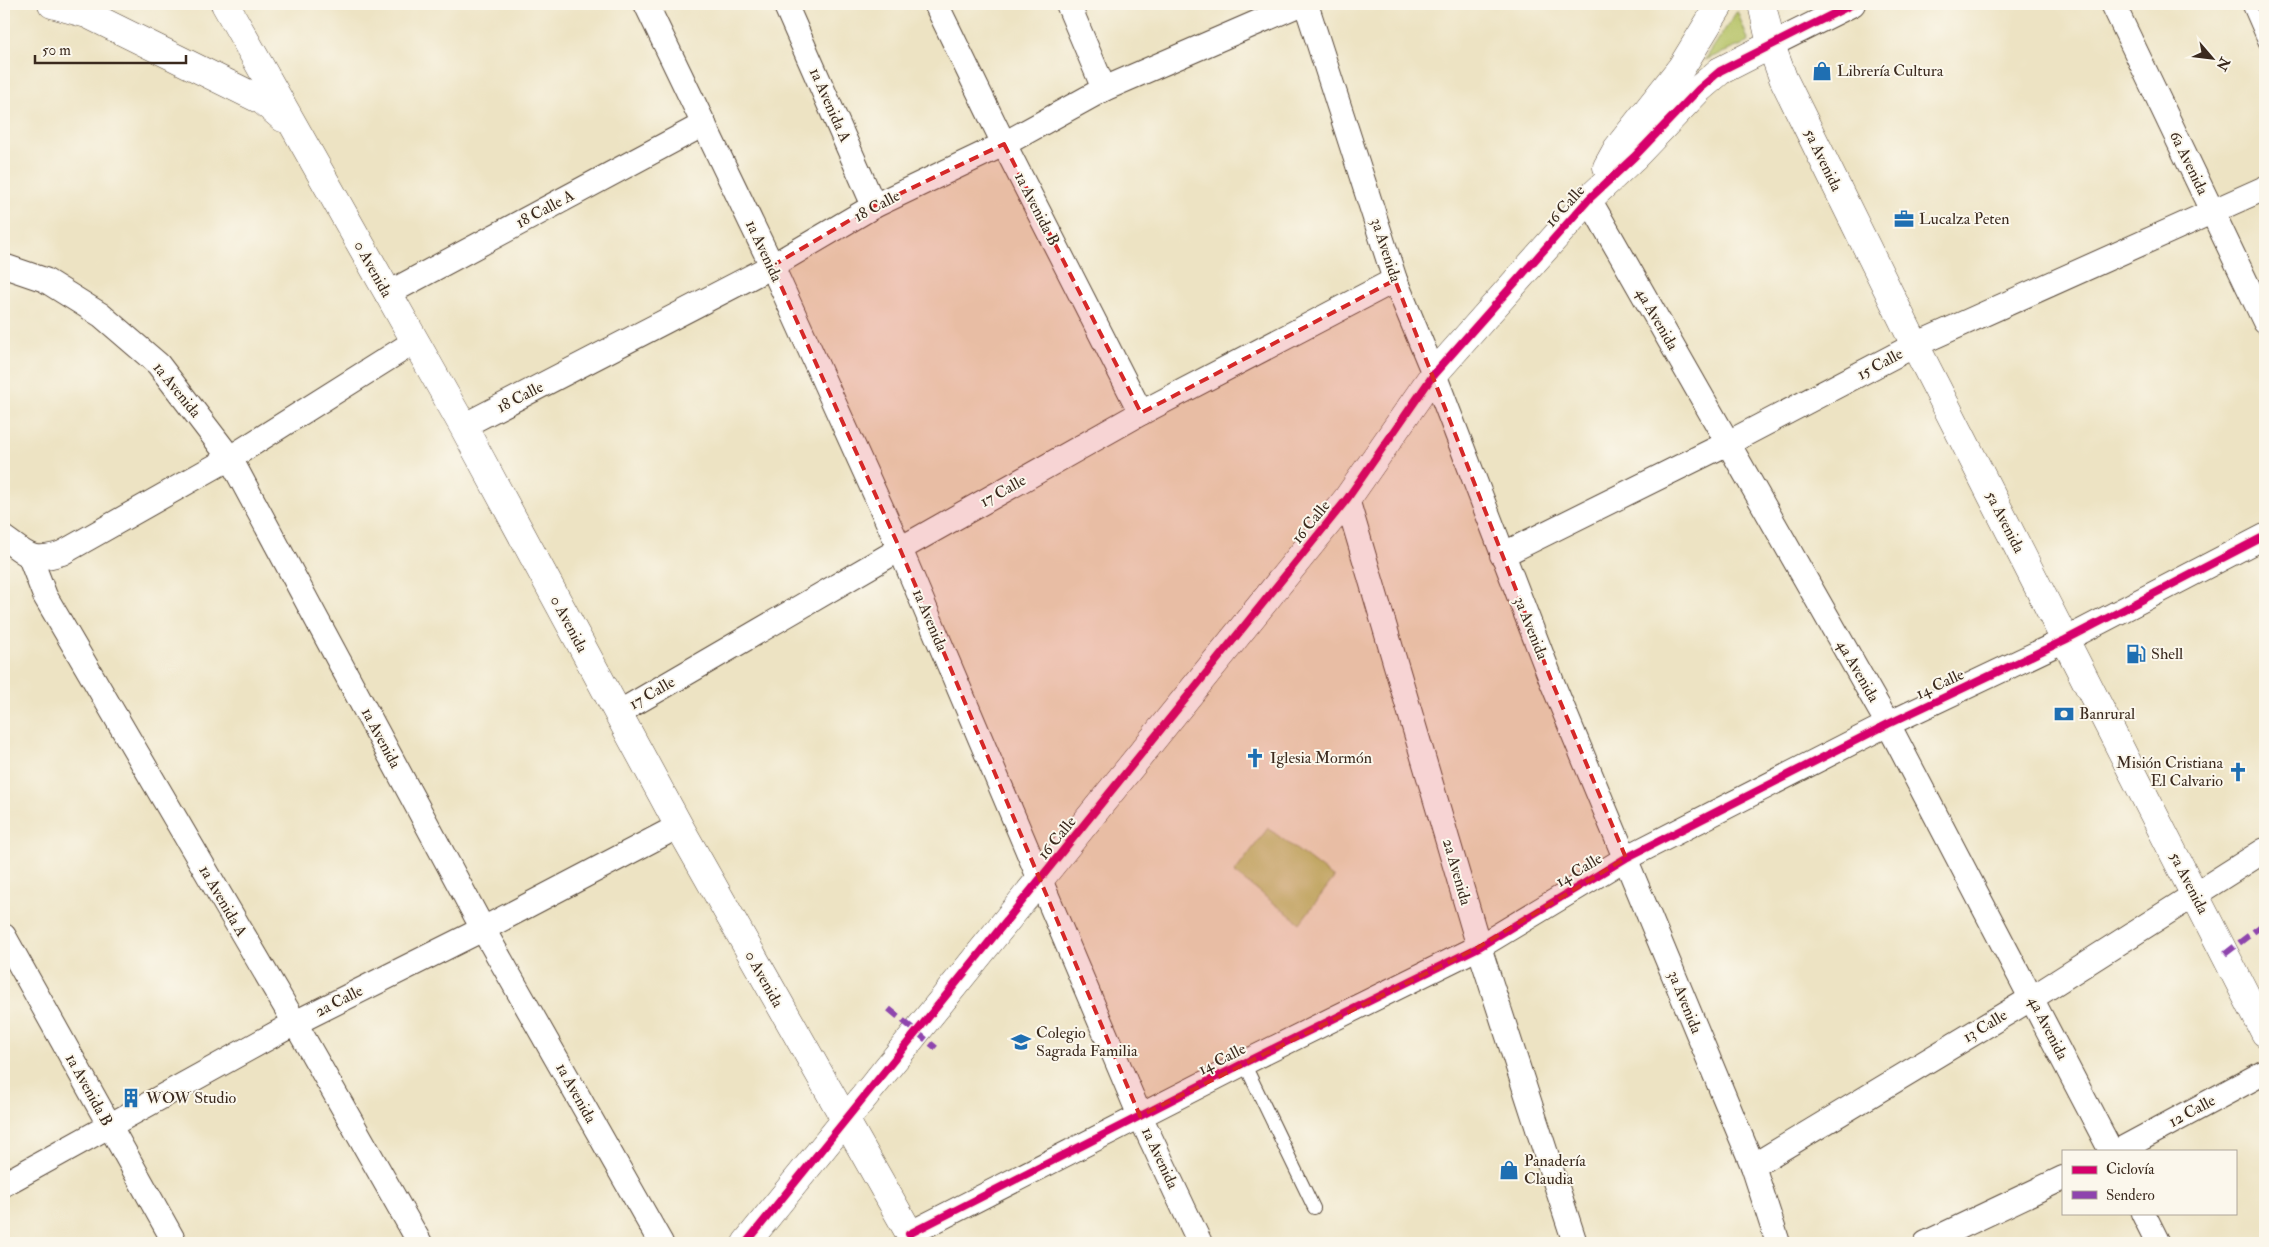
<svg xmlns="http://www.w3.org/2000/svg" width="2269" height="1247" viewBox="0 0 2269 1247" font-family="'IM FELL Double Pica',serif">
	<style>
		.green { fill: #b4c163; stroke: #787640 }
		.lines { fill: none; stroke-linecap: round; stroke-linejoin: round }
		.lane-casing { stroke: #564637; stroke-width: 14 }
		.street-casing { stroke: #564637; stroke-width: 26 }
		.secondary-casing { stroke: #564637; stroke-width: 29 }
		.primary-casing { stroke: #564637; stroke-width: 29 }
		.lane { stroke: #fff; stroke-width: 12 }
		.street { stroke: #fff; stroke-width: 24 }
		.secondary { stroke: #fff; stroke-width: 28 }
		.primary { stroke: #fff; stroke-width: 28 }
		.quiet { stroke: #8e44ad; stroke-width: 6; stroke-dasharray: 12 6; stroke-linecap: butt }
		.cycleway-casing { stroke: #fbf7ec; stroke-width: 11 }
		.cycleway { stroke: #d6006c; stroke-width: 8 }
		.marked { fill: #d62828; fill-opacity: 0.2; stroke: #d62828; stroke-width: 4; stroke-dasharray: 10 6; stroke-linejoin: round }
		.labels { text-anchor: middle; dominant-baseline: central; stroke-width: 4; stroke-linejoin: round; paint-order: stroke }
		.poi-label { font-size: 16px; fill: #3b2a1e; stroke: #fbf7ec; text-anchor: start }
		.street-label { font-size: 16px; fill: #3b2a1e; stroke: #fbf7ec }
	</style>
	<rect width="100%" height="100%" fill="#fbf7ec"/>
	<filter id="ink" filterUnits="userSpaceOnUse"><feTurbulence type="fractalNoise" baseFrequency=".02" numOctaves="2"/><feDisplacementMap in="SourceGraphic" scale="10" xChannelSelector="R" yChannelSelector="G"/><feConvolveMatrix kernelMatrix="1 2 1 2 8 2 1 2 1" color-interpolation-filters="sRGB"/></filter>
	<filter id="wash" filterUnits="userSpaceOnUse"><feTurbulence type="fractalNoise" baseFrequency=".0096" numOctaves="4" result="noise"/><feDisplacementMap in="SourceGraphic" scale="20" xChannelSelector="R" yChannelSelector="G"/><feGaussianBlur stdDeviation="1.12" result="paint"/><feColorMatrix in="noise" values="0 0 0 0 0 0 0 0 0 0 0 0 0 0 0 0 0 1.4 0 .05"/><feComposite in="paint" operator="in"/></filter>
	<g filter="url(#wash)">
		<rect width="100%" height="100%" fill="#ede3c3"/>
		<g class="green">
			<path d="M1737,11L1749,42L1705,60Z"/>
			<path d="M1268,828L1334,878L1300,923L1234,873Z"/>
		</g>
	</g>
	<g filter="url(#ink)">
		<g class="lines">
			<defs>
				<g id="lane">
					<path d="M2248,4L2265,43"/>
					<path d="M1244,1063L1314,1208"/>
				</g>
				<g id="street">
					<path d="M646,4L772,266L900,549L1140,1116L1200,1243"/>
					<path d="M785,4L874,206"/>
					<path d="M936,4L1004,144L1141,413"/>
					<path d="M1068,4L1104,89"/>
					<path d="M1306,4L1395,280L1434,374L1552,682L1753,1166L1778,1243"/>
					<path d="M2113,4L2265,322"/>
					<path d="M1771,45L1853,4"/>
					<path d="M1589,199L1888,724L2111,1151"/>
					<path d="M4,266L45,280L101,315L158,364L230,458L483,929L661,1243"/>
					<path d="M387,294L704,124"/>
					<path d="M463,426L772,266L874,206L1004,144L1104,89L1300,4"/>
					<path d="M1347,499L1479,947L1575,1243"/>
					<path d="M4,538C28,555 31,563 62,553L230,458L414,342"/>
					<path d="M1502,555L1728,443L1915,345L2265,188"/>
					<path d="M30,557L45,596L295,1023L420,1243"/>
					<path d="M618,713L900,549L1141,413L1395,280"/>
					<path d="M4,936L175,1243"/>
					<path d="M2118,1151L2265,1072"/>
					<path d="M1753,1166L2032,998L2265,850"/>
					<path d="M4,1184L295,1023L483,929L679,826"/>
					<path d="M2143,1213L2158,1243"/>
					<path d="M909,1234L1244,1063L1479,947L1626,858L1888,724L2065,640L2265,536"/>
					<path d="M1926,1243L2063,1178"/>
				</g>
				<g id="secondary">
					<path d="M52,4L87,14L263,101L283,118"/>
					<path d="M225,4L463,426L679,826L915,1243"/>
					<path d="M1607,167L1617,149L1681,68L1720,4"/>
					<path d="M746,1243L1347,499L1434,374L1589,199L1634,157L1699,89L1720,71L1771,45"/>
				</g>
				<path id="primary" d="M1762,4L1771,45L1783,78L1915,345L2265,1033"/>
			</defs>
			<use href="#lane" class="lane-casing"/>
			<use href="#street" class="street-casing"/>
			<use href="#secondary" class="secondary-casing"/>
			<use href="#primary" class="primary-casing"/>
			<use href="#lane" class="lane"/>
			<use href="#street" class="street"/>
			<use href="#secondary" class="secondary"/>
			<use href="#primary" class="primary"/>
			<g class="quiet">
				<path d="M2225,954L2265,923"/>
				<path d="M889,1009L936,1048"/>
			</g>
			<defs>
				<g id="cycleway">
					<path d="M909,1234L1244,1063L1479,947L1626,858L1888,724L2065,640L2265,536"/>
					<path d="M746,1243L1347,499L1434,374L1589,199L1634,157L1699,89L1720,71L1853,4"/>
				</g>
			</defs>
			<use href="#cycleway" class="cycleway-casing"/>
			<use href="#cycleway" class="cycleway"/>
		</g>
	</g>
	<path class="marked" d="M1004,144L1141,413L1395,280L1552,682L1626,858L1479,947L1140,1116L900,549L772,266L874,206Z"/>
	<defs>
		<symbol id="shop-bare" viewBox="-9 -9 18 18"><path d="M-5-2.5h2.3a2.7 3.5 0 0 1 5.4 0H5L5.5 6h-11ZM-1.5-2.5h3a1.5 2.3 0 0 0-3 0Z" fill="#1f6fb2" stroke="#fbf7ec" stroke-width="2.5" paint-order="stroke"/></symbol>
		<symbol id="office-bare" viewBox="-9 -9 18 18"><path d="M-6-3h4V-5.5h4V-3h4V5H-6ZM-1-4.5V-3h2v-1.5ZM-6 0V1H6V0Z" fill="#1f6fb2" stroke="#fbf7ec" stroke-width="2.5" paint-order="stroke"/></symbol>
		<symbol id="fuel-bare" viewBox="-9 -9 18 18"><path d="M-5.5-6h7V0h2V4h1.3V-2.5L3-4.5l.8-.8L6-3V5H2.5V1h-1V6h-7ZM-4.2-4.7v3.2H.2V-4.7Z" fill="#1f6fb2" stroke="#fbf7ec" stroke-width="2.5" paint-order="stroke"/></symbol>
		<symbol id="bank-bare" viewBox="-9 -9 18 18"><path d="M-6-4H6V4H-6ZM0-2.3a2.3 2.3 0 1 0 0 4.6a2.3 2.3 0 1 0 0-4.6Z" fill="#1f6fb2" stroke="#fbf7ec" stroke-width="2.5" paint-order="stroke"/></symbol>
		<symbol id="church-bare" viewBox="-9 -9 18 18"><path d="M-1.2-6h2.4v3.5h3.3v2.4h-3.3V6h-2.4V-.1h-3.3v-2.4h3.3Z" fill="#1f6fb2" stroke="#fbf7ec" stroke-width="2.5" paint-order="stroke"/></symbol>
		<symbol id="school-bare" viewBox="-9 -9 18 18"><path d="M0-5L7-2L0 1L-7-2ZM-4 1L0 2.5L4 1V4Q0 6-4 4Z" fill="#1f6fb2" stroke="#fbf7ec" stroke-width="2.5" paint-order="stroke"/></symbol>
		<symbol id="building-bare" viewBox="-9 -9 18 18"><path d="M-4-6H4V6H1V3H-1V6H-4ZM-2.5-4.3h1.7v1.8h-1.7ZM.8-4.3h1.7v1.8H.8ZM-2.5-1h1.7V.8h-1.7ZM.8-1h1.7V.8H.8Z" fill="#1f6fb2" stroke="#fbf7ec" stroke-width="2.5" paint-order="stroke"/></symbol>
	</defs>
	<g fill-rule="evenodd">
		<use href="#shop-bare" x="1808" y="57" width="28" height="28"/>
		<use href="#office-bare" x="1890" y="205" width="28" height="28"/>
		<use href="#fuel-bare" x="2122" y="640" width="28" height="28"/>
		<use href="#bank-bare" x="2050" y="700" width="28" height="28"/>
		<use href="#church-bare" x="1241" y="744" width="28" height="28"/>
		<use href="#church-bare" x="2224" y="758" width="28" height="28"/>
		<use href="#school-bare" x="1007" y="1028" width="28" height="28"/>
		<use href="#building-bare" x="117" y="1084" width="28" height="28"/>
		<use href="#shop-bare" x="1495" y="1156" width="28" height="28"/>
	</g>
	<g class="labels">
		<g class="poi-label">
			<text x="1837" y="71">Librería Cultura</text>
			<text x="1919" y="219">Lucalza Peten</text>
			<text x="2151" y="654">Shell</text>
			<text x="2079" y="714">Banrural</text>
			<text x="1270" y="758">Iglesia Mormón</text>
			<text x="2223" y="763" text-anchor="end">Misión Cristiana<tspan x="2223" dy="18">El Calvario</tspan></text>
			<text x="1036" y="1033">Colegio<tspan x="1036" dy="18">Sagrada Familia</tspan></text>
			<text x="146" y="1098">WOW Studio</text>
			<text x="1524" y="1161">Panadería<tspan x="1524" dy="18">Claudia</tspan></text>
		</g>
		<g class="street-label">
			<text transform="translate(830 105) rotate(66)">1a Avenida A</text>
			<text transform="translate(1823 160) rotate(64)">5a Avenida</text>
			<text transform="translate(2189 163) rotate(64)">6a Avenida</text>
			<text transform="translate(877 206) rotate(-28)">18 Calle</text>
			<text transform="translate(1565 206) rotate(-48)">16 Calle</text>
			<text transform="translate(545 209) rotate(-28)">18 Calle A</text>
			<text transform="translate(1037 209) rotate(63)">1a Avenida B</text>
			<text transform="translate(1386 250) rotate(72)">3a Avenida</text>
			<text transform="translate(764 251) rotate(65)">1a Avenida</text>
			<text transform="translate(373 269) rotate(61)">0 Avenida</text>
			<text transform="translate(1657 319) rotate(60)">4a Avenida</text>
			<text transform="translate(1880 364) rotate(-28)">15 Calle</text>
			<text transform="translate(177 390) rotate(51)">1a Avenida</text>
			<text transform="translate(520 397) rotate(-27)">18 Calle</text>
			<text transform="translate(1003 491) rotate(-29)">17 Calle</text>
			<text transform="translate(1311 522) rotate(-51)">16 Calle</text>
			<text transform="translate(2005 522) rotate(63)">5a Avenida</text>
			<text transform="translate(930 620) rotate(67)">1a Avenida</text>
			<text transform="translate(569 624) rotate(62)">0 Avenida</text>
			<text transform="translate(1531 628) rotate(68)">3a Avenida</text>
			<text transform="translate(1858 671) rotate(60)">4a Avenida</text>
			<text transform="translate(1940 684) rotate(-25)">14 Calle</text>
			<text transform="translate(652 693) rotate(-30)">17 Calle</text>
			<text transform="translate(381 738) rotate(62)">1a Avenida</text>
			<text transform="translate(1057 838) rotate(-51)">16 Calle</text>
			<text transform="translate(1579 870) rotate(-31)">14 Calle</text>
			<text transform="translate(1457 872) rotate(74)">2a Avenida</text>
			<text transform="translate(2189 883) rotate(63)">5a Avenida</text>
			<text transform="translate(223 901) rotate(60)">1a Avenida A</text>
			<text transform="translate(764 979) rotate(61)">0 Avenida</text>
			<text transform="translate(339 1001) rotate(-27)">2a Calle</text>
			<text transform="translate(1685 1002) rotate(68)">3a Avenida</text>
			<text transform="translate(1985 1026) rotate(-31)">13 Calle</text>
			<text transform="translate(2048 1028) rotate(63)">4a Avenida</text>
			<text transform="translate(1222 1059) rotate(-27)">14 Calle</text>
			<text transform="translate(89 1090) rotate(61)">1a Avenida B</text>
			<text transform="translate(576 1093) rotate(61)">1a Avenida</text>
			<text transform="translate(2192 1111) rotate(-28)">12 Calle</text>
			<text transform="translate(1160 1158) rotate(65)">1a Avenida</text>
		</g>
	</g>
	<rect width="2269" height="1247" fill="none" stroke="#fbf7ec" stroke-width="20"/>
	<rect x="2062" y="1150" width="175" height="65" fill="#fbf7ec" stroke="#aea59a"/>
	<rect x="2072" y="1166" width="25" height="8" fill="#d6006c" stroke="#aea59a"/>
	<text x="2106" y="1174" font-size="15" fill="#3b2a1e">Ciclovía</text>
	<rect x="2072" y="1191" width="25" height="8" fill="#8e44ad" stroke="#aea59a"/>
	<text x="2106" y="1200" font-size="15" fill="#3b2a1e">Sendero</text>
	<g transform="translate(2212 58) rotate(118)" stroke="#fbf7ec" stroke-width="4" paint-order="stroke">
	<path d="M0-4L9 19L0 12L-9 19Z" fill="#3b2a1e"/>
	<text y="-8" font-size="14" font-weight="bold" text-anchor="middle" fill="#3b2a1e">N</text>
	</g>
	<path d="M35 55v8h151v-8" fill="none" stroke="#3b2a1e" stroke-width="2.5"/>
	<text x="42" y="55" font-size="15" fill="#3b2a1e" stroke="#fbf7ec" stroke-width="4" paint-order="stroke">50 m</text>
</svg>
